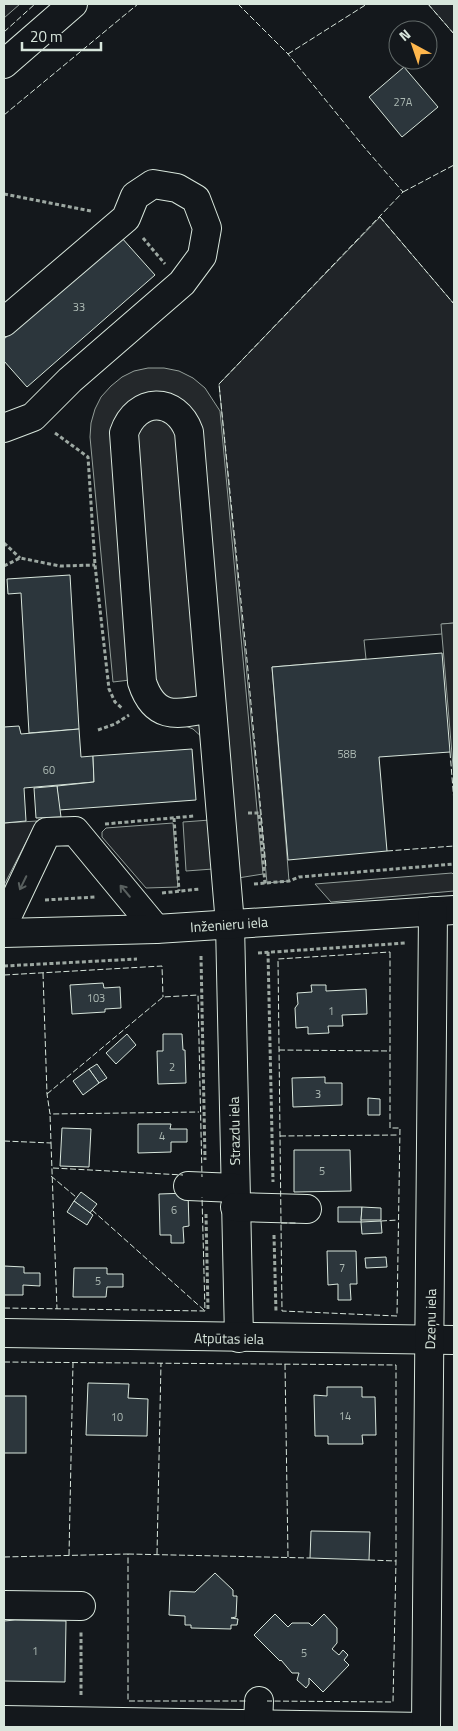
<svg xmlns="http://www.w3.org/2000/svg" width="458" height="1731" viewBox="0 0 458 1731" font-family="'Titillium Web',sans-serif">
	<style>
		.green { fill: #202428; stroke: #939e99 }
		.parking { fill: #24282b; stroke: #939e99 }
		.building { fill: #2c363c; stroke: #d8e6dc }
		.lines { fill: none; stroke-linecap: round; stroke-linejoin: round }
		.minor-casing { stroke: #d8e6dc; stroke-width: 30 }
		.path { stroke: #9da8a2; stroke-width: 3; stroke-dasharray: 4 2.5; stroke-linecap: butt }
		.minor { stroke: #14181c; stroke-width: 28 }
		.fence { stroke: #d8e6dc; stroke-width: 1; stroke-dasharray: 6 2.5; stroke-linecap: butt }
		.oneway { stroke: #59605f }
		.labels { text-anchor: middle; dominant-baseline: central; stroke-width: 4; stroke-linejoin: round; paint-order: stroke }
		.number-label { font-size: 11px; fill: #adbab4 }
		.street-label { font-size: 14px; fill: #d8e6dc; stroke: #14181c }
	</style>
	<rect width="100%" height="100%" fill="#14181c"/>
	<g class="green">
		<path d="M4,4H20L4,18Z"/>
		<path d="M428,4H454V34Z"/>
		<path d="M380,217L454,304V623L442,624V634L364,640L366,659L272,667L289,881L267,883L219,384Z"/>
		<path d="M37,821L4,885V823Z"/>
		<path d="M173,823L178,887L146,888L102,837V832L106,828Z"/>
	</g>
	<g class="parking">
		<path d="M148,368H164L179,371L193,378L205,388L220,411L263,874L238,878L213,869L186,871L183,822L210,820L204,739L193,729L178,723L130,680L113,682L90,437L91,423L95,409L101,397L111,386L122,377L134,371Z"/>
		<path d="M454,623V778L441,624Z"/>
		<path d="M452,873L454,875V891L331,902L315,884Z"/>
	</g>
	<g class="building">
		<path d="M404,67L438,107L402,137L369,97Z"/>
		<path d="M121,237L155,275L27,387L4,361V339Z"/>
		<path d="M70,575L79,729L29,733L21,593L8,594L7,579Z"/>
		<path d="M442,653L450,752L379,757L387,851L288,860L272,667Z"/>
		<path d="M19,726L21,734L79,729L81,757L93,756L94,782L24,788L26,821L4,823V727Z"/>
		<path d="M192,749L196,800L59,810L57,786L94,782L93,756Z"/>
		<path d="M57,786L61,817L36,818L34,788Z"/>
		<path d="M103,983L104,988L120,987L121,1008L105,1009V1012L72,1014L70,985Z"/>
		<path d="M311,985H326V991L366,989L367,1014L342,1015L343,1026H328L329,1033L308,1034V1027L296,1028L295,1008L298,1004L297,993L312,992Z"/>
		<path d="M127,1034L136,1045L116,1064L106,1053Z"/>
		<path d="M163,1034H182L183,1050H185L186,1083L158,1084L157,1051H163Z"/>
		<path d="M97,1064L107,1078L99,1083L89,1069Z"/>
		<path d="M89,1069L99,1083L83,1095L73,1081Z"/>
		<path d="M325,1077V1083H342V1105L293,1107L292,1078Z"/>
		<path d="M368,1098L380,1099V1115H368Z"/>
		<path d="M138,1124H171L170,1129H187V1142H171V1152L138,1153Z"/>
		<path d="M62,1128L91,1129L89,1167L60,1166Z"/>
		<path d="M294,1150H350L351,1191L294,1192Z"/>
		<path d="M81,1192L97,1204L90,1213L74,1201Z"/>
		<path d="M188,1193L189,1226L183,1227L184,1243H171V1235H160L159,1194Z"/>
		<path d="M74,1201L93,1215L87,1225L67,1212Z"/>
		<path d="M338,1207H362L361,1222H338Z"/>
		<path d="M362,1207L381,1208V1220H361Z"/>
		<path d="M381,1221L382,1233L362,1234L361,1222Z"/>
		<path d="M327,1251H356L357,1284H350L351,1300H338V1284L328,1285Z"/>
		<path d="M386,1257L387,1267L366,1268L365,1258Z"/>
		<path d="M4,1266L24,1267V1273H40V1286L23,1285V1295H4Z"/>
		<path d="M74,1268H107V1274H123V1287H107L106,1297H73Z"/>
		<path d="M88,1383L129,1384L128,1398L148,1399L147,1436L86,1435Z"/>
		<path d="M327,1387H362V1397H375L376,1435H362L363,1444H328V1436H315L314,1395L327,1396Z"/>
		<rect x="4" y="1396" width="22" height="57"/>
		<path d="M311,1531L370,1532L369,1560L310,1558Z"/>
		<path d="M215,1573L233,1590V1596H237L236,1617L231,1618L238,1619L237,1625H231V1629L191,1628V1625H185V1616L169,1615L170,1591L195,1592Z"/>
		<path d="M275,1614L288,1627L292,1623H309L312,1626L324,1614L337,1628V1643L332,1649L339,1655L343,1650L348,1655L344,1660L349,1665L323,1692L309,1678V1684L306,1688L297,1680L299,1673H292L281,1660L280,1661L254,1635Z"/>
		<path d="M15,1620L66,1621L65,1682L4,1681V1621Z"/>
	</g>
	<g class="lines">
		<defs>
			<g id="minor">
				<path d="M4,64L73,4"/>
				<path d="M4,322L126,218L135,196L153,184L177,188L196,199L207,228L202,256L182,283L70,380L33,417L4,428"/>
				<path d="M212,708C179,714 155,722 142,682L124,433C136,397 176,396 189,432L230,924L239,1338"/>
				<path d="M4,923L47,832L75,831L156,929"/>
				<path d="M4,933L156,929L454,910"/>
				<path d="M188,1186L235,1188"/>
				<path d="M235,1207L307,1209"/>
				<path d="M4,1333L454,1340"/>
				<path d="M4,1605L81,1606"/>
				<path d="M4,1720L426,1727"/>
				<path d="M258,1724L259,1701"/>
				<path d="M426,1727L433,911"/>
			</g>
		</defs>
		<use href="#minor" class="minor-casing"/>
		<g class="path">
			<path d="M4,194L91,211"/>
			<path d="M143,238L165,264"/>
			<path d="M55,433L88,457L95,565L109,689L115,702L123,709"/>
			<path d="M4,543L20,558"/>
			<path d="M4,566L20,558L60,566L95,565"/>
			<path d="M98,730L115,724L129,715"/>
			<path d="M248,813H259L265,884"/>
			<path d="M174,818L179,891"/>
			<path d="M105,824L194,816"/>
			<path d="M254,884L289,881L299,877L454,864"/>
			<path d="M162,893L200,889"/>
			<path d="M45,900L96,897"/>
			<path d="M268,952L273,1182"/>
			<path d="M258,953L406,943"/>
			<path d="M201,956L205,1160"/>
			<path d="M4,966L137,959"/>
			<path d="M206,1214L208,1310"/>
			<path d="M274,1235L276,1312"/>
			<path d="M81,1695V1632"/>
		</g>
		<use href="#minor" class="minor"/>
		<g class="fence">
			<path d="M238,4L288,54L364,147L403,192L219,384L247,660L266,867"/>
			<path d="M428,4L454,34"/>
			<path d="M4,32L35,4"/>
			<path d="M288,54L367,4"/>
			<path d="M4,115L138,4"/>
			<path d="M403,192L454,165"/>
			<path d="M380,217L454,304"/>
			<path d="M450,752L454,802"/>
			<path d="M387,851L454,846"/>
			<path d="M390,952V1128H400L397,1316L282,1311L278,959Z"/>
			<path d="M43,973L47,1094L50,1114L199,1112"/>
			<path d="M4,975L162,966L163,997"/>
			<path d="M279,1050L390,1051"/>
			<path d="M47,1094L163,997L198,995L202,1177"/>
			<path d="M280,1136L399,1135"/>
			<path d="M4,1141L51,1143L50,1114"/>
			<path d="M51,1143L57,1309"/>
			<path d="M53,1168L183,1175"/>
			<path d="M51,1176L76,1197"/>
			<path d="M92,1210L205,1311"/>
			<path d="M381,1221L398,1220"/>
			<path d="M281,1223H298"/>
			<path d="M4,1308L205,1311L202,1197"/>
			<path d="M4,1362L396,1365V1561L393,1702L267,1701"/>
			<path d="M285,1364L288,1557"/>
			<path d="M128,1554L310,1558"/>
			<path d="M157,1554L161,1363"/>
			<path d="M69,1555L73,1363"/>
			<path d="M4,1557L128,1554V1701H247"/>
			<path d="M369,1560L396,1561"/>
		</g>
	</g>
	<defs><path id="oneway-shaft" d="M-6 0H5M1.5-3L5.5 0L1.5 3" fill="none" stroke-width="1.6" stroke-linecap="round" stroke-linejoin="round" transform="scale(1.25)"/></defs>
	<g class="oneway">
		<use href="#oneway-shaft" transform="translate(23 883) rotate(116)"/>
		<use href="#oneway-shaft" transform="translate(125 891) rotate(-130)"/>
	</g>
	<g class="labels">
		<g class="number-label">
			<text x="403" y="102">27A</text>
			<text x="79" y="307">33</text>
			<text x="347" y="754">58B</text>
			<text x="49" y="770">60</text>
			<text x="96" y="998">103</text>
			<text x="331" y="1011">1</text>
			<text x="172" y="1067">2</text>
			<text x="318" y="1094">3</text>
			<text x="162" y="1136">4</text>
			<text x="322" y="1171">5</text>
			<text x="174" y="1210">6</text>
			<text x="342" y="1268">7</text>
			<text x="98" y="1281">5</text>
			<text x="345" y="1416">14</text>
			<text x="117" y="1417">10</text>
			<text x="35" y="1651">1</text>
			<text x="304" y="1653">5</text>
		</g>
		<g class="street-label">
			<text transform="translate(229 924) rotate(-4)">Inženieru iela</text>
			<text transform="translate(234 1131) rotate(-91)">Strazdu iela</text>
			<text transform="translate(430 1319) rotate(-89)">Dzeņu iela</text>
			<text transform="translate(229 1338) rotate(1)">Atpūtas iela</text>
		</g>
	</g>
	<rect width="458" height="1731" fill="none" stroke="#d8e6dc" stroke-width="10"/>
	<g transform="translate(413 45) rotate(320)"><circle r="24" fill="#14181c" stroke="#626a69"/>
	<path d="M0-4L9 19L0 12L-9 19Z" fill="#ffb74d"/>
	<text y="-8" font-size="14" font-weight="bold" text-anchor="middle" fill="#d8e6dc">N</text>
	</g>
	<path d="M22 42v8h79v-8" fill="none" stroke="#d8e6dc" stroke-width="2.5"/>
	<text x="30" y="42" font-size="15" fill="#d8e6dc" stroke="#14181c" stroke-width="4" paint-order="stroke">20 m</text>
</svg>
